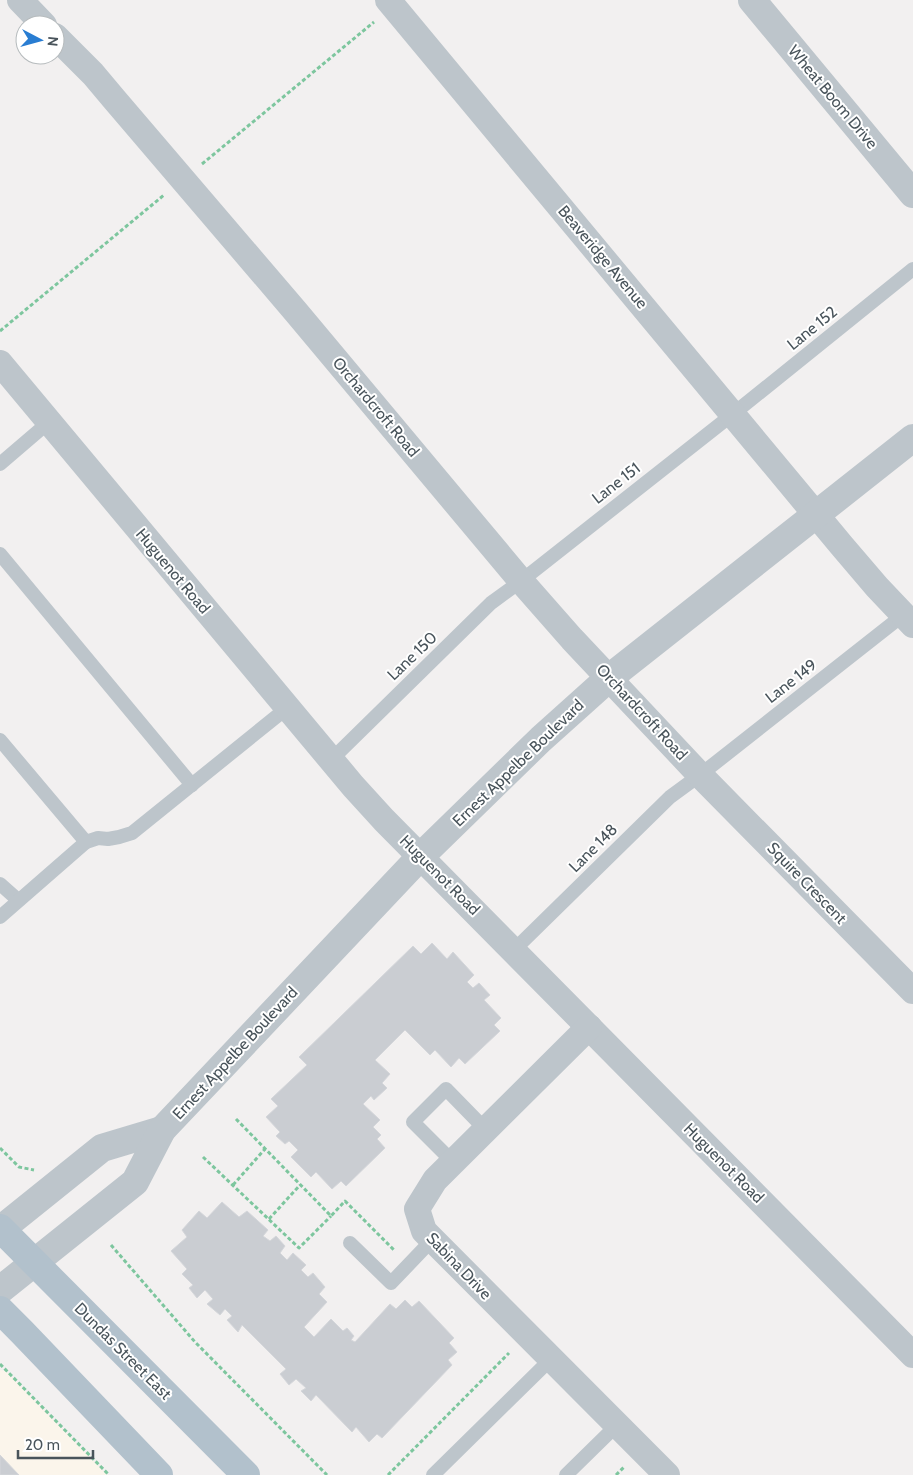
<svg xmlns="http://www.w3.org/2000/svg" width="913" height="1475" viewBox="0 0 913 1475" font-family="Cabin,sans-serif">
	<style>
		.commercial { fill: #fbf5eb }
		.building { fill: #cacdd2; stroke: #d4d6da }
		.lines { fill: none; stroke-linecap: round; stroke-linejoin: round }
		.path { stroke: #7dc69e; stroke-width: 3; stroke-dasharray: 4 2.5; stroke-linecap: butt }
		.service { stroke: #bdc5cb; stroke-width: 14 }
		.minor { stroke: #bdc5cb; stroke-width: 26 }
		.tertiary { stroke: #bdc5cb; stroke-width: 28 }
		.primary { stroke: #b2c1cc; stroke-width: 28 }
		.labels { text-anchor: middle; dominant-baseline: central; stroke-width: 4; stroke-linejoin: round; paint-order: stroke }
		.street-label { font-size: 16px; fill: #49545b; stroke: #fff }
	</style>
	<rect width="100%" height="100%" fill="#f2f0f0"/>
	<path class="commercial" d="M0,1370L6,1371L107,1475H0Z"/>
	<g class="building">
		<path d="M432,943L447,959L453,952L474,975L467,982L473,988L479,983L490,995L484,1000L501,1018L494,1025L500,1031L465,1064L459,1058L451,1067L435,1050L430,1055L405,1030L375,1060L390,1074L382,1083L387,1088L374,1100L371,1096L363,1104L380,1120L373,1127L381,1135L377,1139L385,1148L346,1186L341,1181L332,1189L316,1172L311,1177L291,1157L298,1150L289,1141L285,1144L276,1136L280,1132L266,1117L278,1106L271,1099L307,1065L299,1057L413,946L421,954Z"/>
		<path d="M222,1202L239,1217L247,1211L268,1230L263,1236L270,1241L276,1236L285,1246L280,1253L287,1260L293,1253L306,1265L301,1270L308,1277L313,1273L325,1287L319,1294L327,1302L304,1327L314,1337L331,1319L343,1331L347,1328L354,1336L351,1340L355,1342L390,1304L396,1309L405,1300L412,1307L419,1301L454,1338L449,1343L457,1352L448,1360L452,1365L382,1438L377,1434L369,1442L356,1427L352,1432L316,1395L311,1401L301,1391L306,1388L296,1379L289,1385L280,1374L286,1369L242,1325L238,1332L227,1320L232,1316L225,1309L220,1315L207,1304L213,1299L205,1290L197,1298L189,1288L193,1285L182,1274L187,1269L171,1251L187,1237L182,1230L199,1211L207,1218Z"/>
		<path d="M0,1455L19,1475H0Z"/>
	</g>
	<g class="lines">
		<g class="path">
			<path d="M202,164L374,22"/>
			<path d="M0,331L164,195"/>
			<path d="M236,1119L331,1216L345,1201L394,1250"/>
			<path d="M0,1148L19,1167L34,1170"/>
			<path d="M203,1157L299,1248L331,1216"/>
			<path d="M233,1185L265,1149"/>
			<path d="M269,1219L300,1185"/>
			<path d="M111,1245L195,1342L327,1475"/>
			<path d="M0,1364L109,1475"/>
			<path d="M388,1475L509,1353"/>
			<path d="M616,1475L624,1467"/>
		</g>
		<g class="service">
			<path d="M0,464L49,422"/>
			<path d="M0,554L192,785"/>
			<path d="M0,740L86,842L98,838L108,839L119,837L132,833L287,708"/>
			<path d="M331,760L491,603L521,581L733,414L913,269"/>
			<path d="M0,884L18,900"/>
			<path d="M0,917L86,842"/>
			<path d="M514,950L670,797L700,775L907,612"/>
			<path d="M453,1162L413,1122L446,1089L486,1130"/>
			<path d="M350,1243L391,1283L433,1239"/>
			<path d="M433,1475L551,1359"/>
			<path d="M566,1475L617,1425"/>
		</g>
		<g class="minor">
			<path d="M20,0L44,25"/>
			<path d="M388,0L842,546L877,587L913,625"/>
			<path d="M55,36L93,74L114,99L296,312L521,581L572,639L700,775L913,991"/>
			<path d="M0,363L353,786L384,820L913,1355"/>
			<path d="M589,1027L435,1180L417,1209L424,1231L667,1475"/>
		</g>
		<g class="tertiary">
			<path d="M752,0L913,194"/>
			<path d="M0,1230L102,1148L162,1130"/>
			<path d="M0,1290L135,1182L162,1130L421,856L541,739L609,678L913,438"/>
		</g>
		<g class="primary">
			<path d="M0,1228L246,1475"/>
			<path d="M0,1310L22,1332L159,1475"/>
		</g>
	</g>
	<g class="labels">
		<g class="street-label">
			<text transform="translate(833 97) rotate(50)">Wheat Boom Drive</text>
			<text transform="translate(603 257) rotate(50)">Beaveridge Avenue</text>
			<text transform="translate(812 328) rotate(-39)">Lane 152</text>
			<text transform="translate(376 407) rotate(50)">Orchardcroft Road</text>
			<text transform="translate(616 483) rotate(-38)">Lane 151</text>
			<text transform="translate(173 571) rotate(50)">Huguenot Road</text>
			<text transform="translate(412 656) rotate(-44)">Lane 150</text>
			<text transform="translate(791 681) rotate(-38)">Lane 149</text>
			<text transform="translate(642 712) rotate(47)">Orchardcroft Road</text>
			<text transform="translate(518 763) rotate(-44)">Ernest Appelbe Boulevard</text>
			<text transform="translate(593 848) rotate(-45)">Lane 148</text>
			<text transform="translate(440 875) rotate(45)">Huguenot Road</text>
			<text transform="translate(807 883) rotate(46)">Squire Crescent</text>
			<text transform="translate(235 1053) rotate(-47)">Ernest Appelbe Boulevard</text>
			<text transform="translate(724 1163) rotate(45)">Huguenot Road</text>
			<text transform="translate(459 1266) rotate(46)">Sabina Drive</text>
			<text transform="translate(123 1351) rotate(45)">Dundas Street East</text>
		</g>
	</g>
	<g transform="translate(40 40) rotate(96)"><circle r="24" fill="#ffffff" stroke="#b6bbbd"/>
	<path d="M0-4L9 19L0 12L-9 19Z" fill="#297dd2"/>
	<text y="-8" font-size="14" font-weight="bold" text-anchor="middle" fill="#49545b">N</text>
	</g>
	<path d="M18 1450v8h75v-8" fill="none" stroke="#49545b" stroke-width="2.5"/>
	<text x="25" y="1450" font-size="15" fill="#49545b" stroke="#ffffff" stroke-width="4" paint-order="stroke">20 m</text>
</svg>
